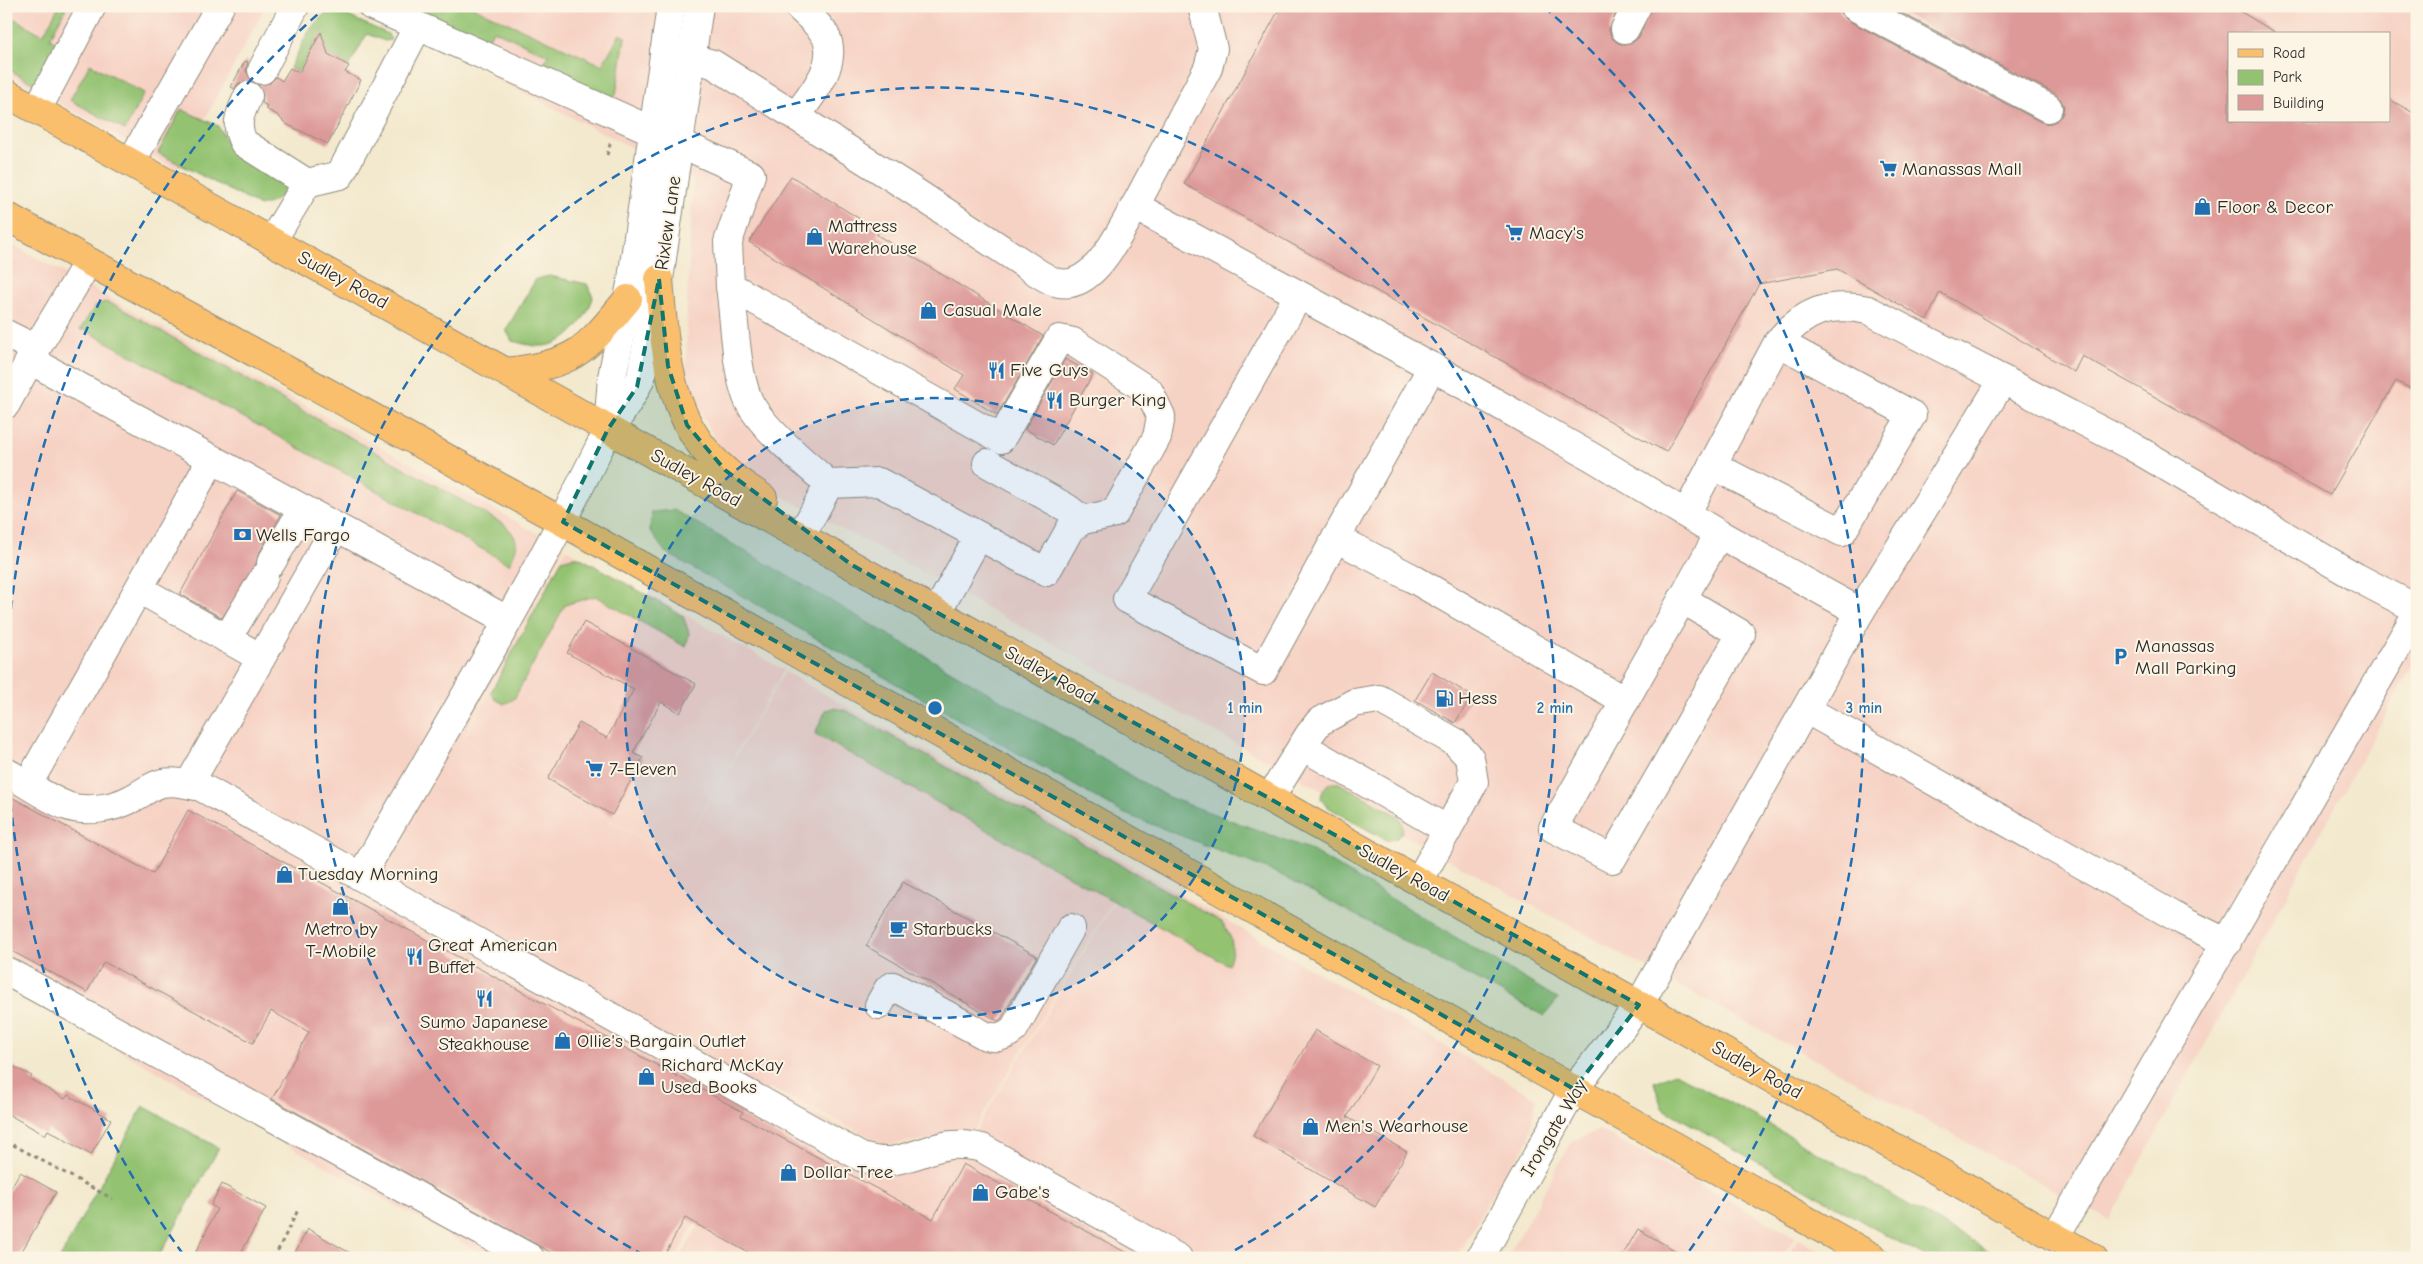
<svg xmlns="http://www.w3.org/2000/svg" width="2423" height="1264" viewBox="0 0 2423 1264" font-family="'Comic Neue',sans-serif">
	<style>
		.built { fill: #f6d2c4; fill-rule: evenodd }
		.green { fill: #93c271; stroke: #5f764e }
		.building { fill: #dd9998 }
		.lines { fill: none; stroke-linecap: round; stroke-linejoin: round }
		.minor-casing { stroke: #8f8a7c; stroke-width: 30 }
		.major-casing { stroke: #8f8a7c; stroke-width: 30 }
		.path { stroke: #8f8a7c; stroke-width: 3; stroke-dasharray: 4 4; stroke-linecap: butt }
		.minor { stroke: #fff; stroke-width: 28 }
		.major { stroke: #f9bf6d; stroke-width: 28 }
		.marked { fill: #0f766e; fill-opacity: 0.2; stroke: #0f766e; stroke-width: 4; stroke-dasharray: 10 6; stroke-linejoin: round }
		.ring { fill: none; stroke: #1f6fb2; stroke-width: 2.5; stroke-dasharray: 9 6 }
		.labels { text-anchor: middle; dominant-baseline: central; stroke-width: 4; stroke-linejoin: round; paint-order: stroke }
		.poi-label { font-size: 19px; fill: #2b2b2b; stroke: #fcf5e5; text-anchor: start }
		.street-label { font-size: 19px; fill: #2b2b2b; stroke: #fcf5e5 }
		.centre { fill: #1f6fb2; stroke: #fcf5e5; stroke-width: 2.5 }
		.ring-label { font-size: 15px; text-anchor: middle; font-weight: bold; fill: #1f6fb2; stroke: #fcf5e5; stroke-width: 4; stroke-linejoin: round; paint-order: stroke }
	</style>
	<rect width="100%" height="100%" fill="#fcf5e5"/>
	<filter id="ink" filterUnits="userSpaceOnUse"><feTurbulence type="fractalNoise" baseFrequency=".02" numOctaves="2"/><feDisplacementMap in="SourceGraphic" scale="10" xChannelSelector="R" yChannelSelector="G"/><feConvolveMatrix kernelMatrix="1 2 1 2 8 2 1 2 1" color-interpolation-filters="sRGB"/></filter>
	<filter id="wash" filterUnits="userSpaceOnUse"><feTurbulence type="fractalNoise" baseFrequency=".0096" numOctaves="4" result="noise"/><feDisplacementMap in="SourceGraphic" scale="20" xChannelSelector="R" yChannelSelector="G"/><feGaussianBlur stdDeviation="1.12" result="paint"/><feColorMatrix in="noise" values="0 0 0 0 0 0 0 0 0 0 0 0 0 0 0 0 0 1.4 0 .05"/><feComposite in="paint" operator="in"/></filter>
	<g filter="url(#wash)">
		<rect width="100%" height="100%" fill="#f3e9ce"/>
		<g class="built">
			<path d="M6,6H266L177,170L6,73Z"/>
			<path d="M470,6H2417V657L2109,1220L780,495L719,447L686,383L687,302L693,179L495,78ZM2229,34H2389V121H2229Z"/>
			<path d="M6,241L564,548L463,739L676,858L785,672L1134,867L971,1134L885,1145L770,1088L676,1258H489L6,987Z"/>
			<path d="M566,549L784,670L676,857L464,739Z"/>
			<path d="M1135,868L1536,1098L1529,1140L1490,1198L1457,1258H680L772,1092L884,1147L972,1136Z"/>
			<path d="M1600,1130L1795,1237L1783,1258H1507L1572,1141Z"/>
			<path d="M1798,1239L1830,1258H1787Z"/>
		</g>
		<g class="green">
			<path d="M59,6H67L50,38L59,44L38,86L6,68V14L43,35Z"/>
			<path d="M414,6H470L602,65L620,34L625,37L616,95L612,99L542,68L548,55L493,30L485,47L434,25Z"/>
			<path d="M329,12H339L388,34L391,40L385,41L367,34L349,66L328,54L317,39L298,72L290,68C300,50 310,21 329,12Z"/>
			<path d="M90,64L144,93L125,130L70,100Z"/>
			<path d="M181,109L218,126C229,151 262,166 284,181C286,198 274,202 260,206L158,153Z"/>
			<path d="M549,276L587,284L593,297C587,320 565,347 539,346C530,346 521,343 512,341L506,330L536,279Z"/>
			<path d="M105,302L117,306L505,525C520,540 519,546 509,564L85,330H80L95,306Z"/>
			<path d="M674,510L1168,797L1309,849L1558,999L1544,1016L1277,873L1123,813L665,552L650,531L652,512Z"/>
			<path d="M572,557H579L683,616L689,633L686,647L595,596L565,605L514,699L504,704L495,699L491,692L558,567L562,560Z"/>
			<path d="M835,708L847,711L1222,922C1233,939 1235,946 1228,965L815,734L826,710Z"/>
			<path d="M1331,783H1339L1397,815C1408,827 1402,841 1386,840L1326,806L1321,799C1322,791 1323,787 1331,783Z"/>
			<path d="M1675,1073L1754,1116L2001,1258H1927L1662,1108L1654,1082Z"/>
			<path d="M143,1106L219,1148L158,1258H60Z"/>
		</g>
		<g id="blocks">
			<g class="building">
				<path d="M1281,6H1619L1609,30L1612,38L1618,43L1625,45L1633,42L1639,37L1652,6H1838L1841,14L1847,20L2041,122L2048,124L2056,121L2062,115L2064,107L2061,100L2056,94L1888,6H2231L2278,34H2229V121H2389V99L2417,115V392L2396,381L2330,495L2082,356L2074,372L1940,292L1927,320L1837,269L1759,284L1666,452L1184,184Z"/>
				<path d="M321,32L328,54L349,66L345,72L361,80L328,144L286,124L277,115L266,109L267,106L262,103L263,94L258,85L270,83L276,77L282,81L290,68L299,73Z"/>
				<path d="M245,61L248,62L246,71L252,81L239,83L235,89L231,87Z"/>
				<path d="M791,176L879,231L877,235L1043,336L997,415L955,389L964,375L749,242Z"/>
				<path d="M1065,359L1093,374L1053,445L1025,429Z"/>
				<path d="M237,491L281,515L258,555L256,564L222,618L180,594Z"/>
				<path d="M584,622L696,684L680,713L661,702L633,753L643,758L612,815L548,779L579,723L607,738L634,689L567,653Z"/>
				<path d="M1432,672L1472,696L1455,723L1415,700Z"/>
				<path d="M6,794L153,874L188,810L743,1112L741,1116L933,1219L963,1164L1136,1258H758L685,1218L663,1258H561L272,1099L309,1032L271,1011L253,1043L104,962L87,992L6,948Z"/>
				<path d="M903,882L1037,956L1001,1019L998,1021L866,946Z"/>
				<path d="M1315,1030L1377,1066L1347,1117L1407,1152L1375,1207L1253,1136Z"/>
				<path d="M6,1063L32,1076L30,1079L65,1099L68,1095L111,1119L91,1155L48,1130L45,1135L6,1113Z"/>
				<path d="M20,1172L56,1192L18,1258H6V1196Z"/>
				<path d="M222,1184L266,1208L238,1258H193L217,1209L211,1205Z"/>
				<path d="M308,1229L359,1258H292Z"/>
				<path d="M1638,1229L1688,1258H1621Z"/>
			</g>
		</g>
	</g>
	<g filter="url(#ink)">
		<use href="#blocks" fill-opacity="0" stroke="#8f8a7c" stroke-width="1"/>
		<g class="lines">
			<defs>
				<g id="minor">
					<path d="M372,6L418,26"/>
					<path d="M1854,6L2048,108"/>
					<path d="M1625,29L1637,6"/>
					<path d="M664,51L713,64L909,188L1038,273C1043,276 1049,280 1055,282C1093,294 1120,231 1135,206L1432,367L1592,457L1719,534L1860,612"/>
					<path d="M262,70L295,6"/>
					<path d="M248,96C240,114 234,125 244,143L307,183"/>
					<path d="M37,110L92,6"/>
					<path d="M797,115C811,95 835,69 828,42C825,29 808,16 798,6"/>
					<path d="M131,162L220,6"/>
					<path d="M1135,206L1208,68L1213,49L1202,6"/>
					<path d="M272,241L307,183L340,175L418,26L751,175L728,242L730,286L1001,439L1059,339L1073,342L1149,391L1161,416L1157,437L1115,513L1083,520L1070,529L1046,572L879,482L829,484"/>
					<path d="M730,286C735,321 735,365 747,397C757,424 806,464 829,484L801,536"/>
					<path d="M1298,296L1127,599L1263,671L1336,538"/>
					<path d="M6,334L36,349"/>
					<path d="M30,360L507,620"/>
					<path d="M1432,367L1336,538L1412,578L1625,701"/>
					<path d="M6,404L36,349L88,262"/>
					<path d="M608,429L612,377L632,279L671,6"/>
					<path d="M987,463L1067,508L1083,520"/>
					<path d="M1712,465L1842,532L1912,415L1778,342"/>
					<path d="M1686,514L1778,342C1804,311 1828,302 1868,310L2131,446L2356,577L2417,609"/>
					<path d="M271,563L303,509"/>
					<path d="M139,589L261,658"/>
					<path d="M1682,599L1741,634L1612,859L1553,828L1719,534"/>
					<path d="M937,612L978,537"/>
					<path d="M227,639L264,577"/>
					<path d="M1807,710L2183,921L2227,943"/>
					<path d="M1302,746L1448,830"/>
					<path d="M6,772C26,783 46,798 67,806C86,813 114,808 131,799C142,794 150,786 162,783C176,781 188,784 201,787L861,1157C872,1160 884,1163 896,1160C931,1153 943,1138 982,1148L1178,1258"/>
					<path d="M28,784L212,459"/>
					<path d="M189,784L336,527"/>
					<path d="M1270,798L1309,735L1319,722L1354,703L1379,699L1455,742L1470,758L1474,782L1419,881"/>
					<path d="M361,876C441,736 526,597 597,452C610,425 630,405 641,377L659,279L699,6"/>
					<path d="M6,971L530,1258"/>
					<path d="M879,1005L888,989L893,986L986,1036C997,1039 1005,1037 1014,1029L1071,928"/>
					<path d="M2055,1237L2417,613"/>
					<path d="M1480,1258L1574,1089L1639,1005L1860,612L2003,380"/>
				</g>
				<g id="major">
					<path d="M6,93L2093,1258"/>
					<path d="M6,216L563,522L1874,1258"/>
					<path d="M659,279C665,349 667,423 726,471C737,481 750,489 763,498"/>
					<path d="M507,372C577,363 584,352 628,299"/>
				</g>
			</defs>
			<use href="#minor" class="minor-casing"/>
			<use href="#major" class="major-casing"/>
			<g class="path">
				<path d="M607,155L611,141"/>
				<path d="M6,1141L113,1199"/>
				<path d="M274,1258L298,1210"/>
			</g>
			<use href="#minor" class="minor"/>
			<use href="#major" class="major"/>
		</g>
	</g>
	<path class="marked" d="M659,279L668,366L687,425L725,470L852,565L1639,1005L1574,1089L563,522L608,429L637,387Z"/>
	<circle cx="935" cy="708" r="310" fill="#1f6fb2" fill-opacity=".12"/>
	<g class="ring">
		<circle cx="935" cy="708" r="310"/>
		<path d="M644 1255A620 620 0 1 1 1226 1255"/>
		<path d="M183 1254A929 929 0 0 1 6 732M6 684A929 929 0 0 1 326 7M1544 7A929 929 0 0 1 1687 1254"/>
	</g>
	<defs>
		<symbol id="supermarket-bare" viewBox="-9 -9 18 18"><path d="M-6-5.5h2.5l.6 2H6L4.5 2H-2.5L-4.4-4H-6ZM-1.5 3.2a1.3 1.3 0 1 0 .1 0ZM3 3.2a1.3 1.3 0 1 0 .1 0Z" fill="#1f6fb2" stroke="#fcf5e5" stroke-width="2.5" paint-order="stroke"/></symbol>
		<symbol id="shop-bare" viewBox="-9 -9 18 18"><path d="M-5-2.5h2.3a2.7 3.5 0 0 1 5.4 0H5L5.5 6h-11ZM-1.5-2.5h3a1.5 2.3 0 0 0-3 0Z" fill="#1f6fb2" stroke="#fcf5e5" stroke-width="2.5" paint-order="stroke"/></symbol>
		<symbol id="restaurant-bare" viewBox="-9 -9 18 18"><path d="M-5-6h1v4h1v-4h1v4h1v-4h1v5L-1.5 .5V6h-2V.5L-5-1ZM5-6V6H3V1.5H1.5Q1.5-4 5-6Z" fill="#1f6fb2" stroke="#fcf5e5" stroke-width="2.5" paint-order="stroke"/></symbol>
		<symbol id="bank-bare" viewBox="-9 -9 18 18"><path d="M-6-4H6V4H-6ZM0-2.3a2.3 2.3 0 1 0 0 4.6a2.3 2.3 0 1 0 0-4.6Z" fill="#1f6fb2" stroke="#fcf5e5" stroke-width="2.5" paint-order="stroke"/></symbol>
		<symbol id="parking-bare" viewBox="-9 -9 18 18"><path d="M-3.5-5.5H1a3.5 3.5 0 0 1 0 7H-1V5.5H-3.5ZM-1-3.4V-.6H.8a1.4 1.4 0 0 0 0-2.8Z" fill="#1f6fb2" stroke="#fcf5e5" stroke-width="2.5" paint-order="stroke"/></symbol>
		<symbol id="fuel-bare" viewBox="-9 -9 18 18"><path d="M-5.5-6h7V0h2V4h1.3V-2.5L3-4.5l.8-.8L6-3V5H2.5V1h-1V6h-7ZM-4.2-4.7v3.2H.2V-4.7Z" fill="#1f6fb2" stroke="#fcf5e5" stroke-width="2.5" paint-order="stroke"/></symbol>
		<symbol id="cafe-bare" viewBox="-9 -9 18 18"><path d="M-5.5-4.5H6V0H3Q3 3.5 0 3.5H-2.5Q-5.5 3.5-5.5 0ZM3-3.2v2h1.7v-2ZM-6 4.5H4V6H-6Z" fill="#1f6fb2" stroke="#fcf5e5" stroke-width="2.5" paint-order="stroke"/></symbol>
	</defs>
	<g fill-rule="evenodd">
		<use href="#supermarket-bare" x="1876" y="156" width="25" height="25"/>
		<use href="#shop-bare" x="2190" y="194" width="25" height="25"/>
		<use href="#supermarket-bare" x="1502" y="220" width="25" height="25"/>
		<use href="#shop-bare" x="802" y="224" width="25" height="25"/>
		<use href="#shop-bare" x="916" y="298" width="25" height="25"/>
		<use href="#restaurant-bare" x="984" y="358" width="25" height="25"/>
		<use href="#restaurant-bare" x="1042" y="388" width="25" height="25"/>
		<use href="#bank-bare" x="230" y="522" width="25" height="25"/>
		<use href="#parking-bare" x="2108" y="644" width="25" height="25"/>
		<use href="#fuel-bare" x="1432" y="686" width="25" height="25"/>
		<use href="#supermarket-bare" x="582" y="756" width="25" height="25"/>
		<use href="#shop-bare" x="272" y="862" width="25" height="25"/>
		<use href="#shop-bare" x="328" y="894" width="25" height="25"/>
		<use href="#cafe-bare" x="886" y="916" width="25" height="25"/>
		<use href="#restaurant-bare" x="402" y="944" width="25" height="25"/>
		<use href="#restaurant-bare" x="472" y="986" width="25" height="25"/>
		<use href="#shop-bare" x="550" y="1028" width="25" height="25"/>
		<use href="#shop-bare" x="634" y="1064" width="25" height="25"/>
		<use href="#shop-bare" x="1298" y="1114" width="25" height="25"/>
		<use href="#shop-bare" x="776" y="1160" width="25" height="25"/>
		<use href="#shop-bare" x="968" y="1180" width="25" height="25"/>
	</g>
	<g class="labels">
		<g class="poi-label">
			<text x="1902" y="169">Manassas Mall</text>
			<text x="2217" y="207">Floor &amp; Decor</text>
			<text x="828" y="226">Mattress<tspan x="828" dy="22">Warehouse</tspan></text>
			<text x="1529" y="233">Macy's</text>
			<text x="943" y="310">Casual Male</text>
			<text x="1010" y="370">Five Guys</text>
			<text x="1069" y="400">Burger King</text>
			<text x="256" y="535">Wells Fargo</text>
			<text x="2135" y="646">Manassas<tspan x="2135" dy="22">Mall Parking</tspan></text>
			<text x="1458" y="698">Hess</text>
			<text x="609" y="769">7-Eleven</text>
			<text x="298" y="874">Tuesday Morning</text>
			<text x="341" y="929" text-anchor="middle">Metro by<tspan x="341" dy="22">T-Mobile</tspan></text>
			<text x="913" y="929">Starbucks</text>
			<text x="428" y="945">Great American<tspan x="428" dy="22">Buffet</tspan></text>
			<text x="484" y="1022" text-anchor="middle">Sumo Japanese<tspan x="484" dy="22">Steakhouse</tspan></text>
			<text x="577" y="1041">Ollie's Bargain Outlet</text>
			<text x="661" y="1065">Richard McKay<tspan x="661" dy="22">Used Books</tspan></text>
			<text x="1325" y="1126">Men's Wearhouse</text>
			<text x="803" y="1172">Dollar Tree</text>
			<text x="995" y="1192">Gabe's</text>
		</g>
		<g class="street-label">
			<text transform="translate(668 223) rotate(-82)">Rixlew Lane</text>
			<text transform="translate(343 280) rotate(29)">Sudley Road</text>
			<text transform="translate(696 478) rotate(29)">Sudley Road</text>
			<text transform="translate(1050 675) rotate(29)">Sudley Road</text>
			<text transform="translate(1404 873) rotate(29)">Sudley Road</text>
			<text transform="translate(1757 1070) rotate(29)">Sudley Road</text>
			<text transform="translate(1554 1128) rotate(-59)">Irongate Way</text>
		</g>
	</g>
	<circle cx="935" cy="708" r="8" class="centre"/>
	<g class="ring-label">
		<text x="1245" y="713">1 min</text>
		<text x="1555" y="713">2 min</text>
		<text x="1864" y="713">3 min</text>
	</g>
	<rect width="2423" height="1264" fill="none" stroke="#fcf5e5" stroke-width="25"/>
	<rect x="2228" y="32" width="162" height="90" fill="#fcf5e5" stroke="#a8a49b"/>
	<rect x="2238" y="49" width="25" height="8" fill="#f9bf6d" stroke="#a8a49b"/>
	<text x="2273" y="58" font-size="15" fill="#2b2b2b">Road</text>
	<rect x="2238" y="70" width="25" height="15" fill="#93c271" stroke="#a8a49b"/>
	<text x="2273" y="82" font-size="15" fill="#2b2b2b">Park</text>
	<rect x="2238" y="95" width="25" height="15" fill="#dd9998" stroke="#a8a49b"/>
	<text x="2273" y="108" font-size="15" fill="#2b2b2b">Building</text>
</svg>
